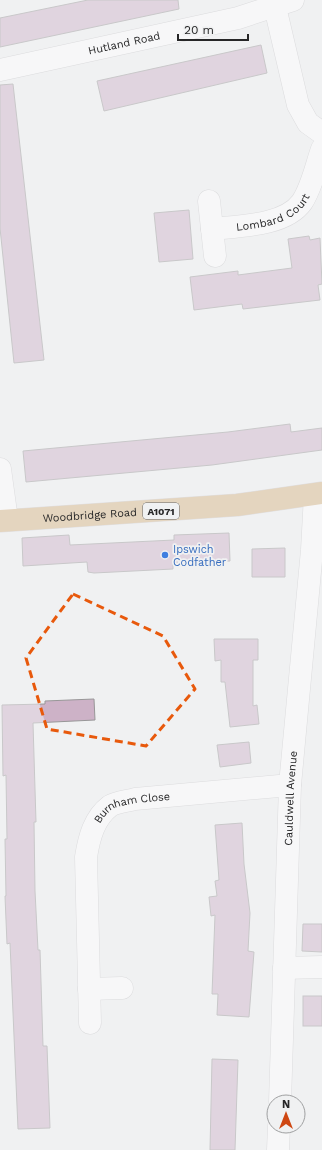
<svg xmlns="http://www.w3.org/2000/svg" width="322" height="1150" viewBox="0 0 322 1150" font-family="'Work Sans',sans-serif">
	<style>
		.building { fill: #cdb2c7; stroke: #989798 }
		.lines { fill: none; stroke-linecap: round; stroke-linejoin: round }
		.minor-casing { stroke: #c3c4c5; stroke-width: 23 }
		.major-casing { stroke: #cbcbcb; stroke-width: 23 }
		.minor { stroke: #fff; stroke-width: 22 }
		.major { stroke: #d6b381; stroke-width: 22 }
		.marked { fill: none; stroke: #e8590c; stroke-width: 3; stroke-dasharray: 8 5; stroke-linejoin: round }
		.shop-dot { fill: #3f7fe0; stroke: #f0f1f2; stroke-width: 1.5 }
		.labels { text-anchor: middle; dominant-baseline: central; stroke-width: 3.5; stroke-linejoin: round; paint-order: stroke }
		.shield { fill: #f0f1f2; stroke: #636364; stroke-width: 1 }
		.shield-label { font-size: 10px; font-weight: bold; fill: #262627 }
		.street-label { font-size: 11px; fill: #262627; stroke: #f0f1f2 }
		.shop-label { font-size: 11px; fill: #366cbe; stroke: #f0f1f2; text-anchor: start }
	</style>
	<rect width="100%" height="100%" fill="#f0f1f2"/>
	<g class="building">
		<path d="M88,0H178L179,9L0,47V18Z"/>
		<path d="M261,45L267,73L104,111L97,81Z"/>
		<path d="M13,84L44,360L14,363L0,228V85Z"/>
		<path d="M189,210L193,259L159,262L154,213Z"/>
		<path d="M309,236L310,240L320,238L322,284L318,285L320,300L243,309L242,304L194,310L190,277L238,271V275L292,268L288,239Z"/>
		<path d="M290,424L291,432L322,428V450L212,465L26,482L23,451L228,432Z"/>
		<path d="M229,533L230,561L173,563V569L94,573L88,572L87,562L23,566L22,538L69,535L70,545L174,540V535Z"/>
		<path d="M285,548V577H252V549Z"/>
		<path d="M214,639H258V660H253V706L257,705L259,724L230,727L225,682H221V660L215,661Z"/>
		<path d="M94,699L95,720L33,723L36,822H34L35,891L38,950H40L43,1046H47L50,1128L18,1129L10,943L7,944L5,896H6L5,839H7L6,775L3,776L2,705L45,704V701Z"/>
		<path d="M249,742L251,763L220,767L217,745Z"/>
		<path d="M242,823L244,864L250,913L248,951L254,952L249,1017L217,1015L218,994H212L215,915L211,916L209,897L217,896L215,881L219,880L215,825Z"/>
		<path d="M303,924H322V952L302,951Z"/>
		<rect x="303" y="996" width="19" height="30"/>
		<path d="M212,1059L238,1060L235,1150H210Z"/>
	</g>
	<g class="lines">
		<defs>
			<g id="minor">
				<path d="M275,7L298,105L308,123L322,133"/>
				<path id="s1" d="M0,70L238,18L293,0"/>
				<path d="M209,201L215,256"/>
				<path id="s2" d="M212,229C239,226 285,226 302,202C312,187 316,166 322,149"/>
				<path d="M0,469L7,520"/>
				<path d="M284,968L322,967"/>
				<path d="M89,989L122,988"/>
				<path id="s3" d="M90,1023L86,857C89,838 94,818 110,806C116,802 128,801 135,799L290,785"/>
				<path id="s4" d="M280,1102L290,785L312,550L315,495"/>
				<path d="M278,1150L279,1126"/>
			</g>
			<g id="major">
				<path id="s5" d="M0,521L237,505L322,493"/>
			</g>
		</defs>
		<use href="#minor" class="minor-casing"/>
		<use href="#major" class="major-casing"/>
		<use href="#minor" class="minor"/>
		<use href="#major" class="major"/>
	</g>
	<path d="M0 0H322V1150H0ZM73,594L163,636L195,689L146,746L47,729L26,658Z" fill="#f0f1f2" fill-opacity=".55" fill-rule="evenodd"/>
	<path class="marked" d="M73,594L163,636L195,689L146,746L47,729L26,658Z"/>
	<circle class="shop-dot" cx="165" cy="555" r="4"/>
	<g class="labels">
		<rect class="shield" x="143" y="503" width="36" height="16" rx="3"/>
		<g class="shield-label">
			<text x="161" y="511">A1071</text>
		</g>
		<g class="street-label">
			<text stroke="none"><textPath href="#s1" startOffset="127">Hutland Road</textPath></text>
			<text stroke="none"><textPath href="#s2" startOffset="65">Lombard Court</textPath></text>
			<text stroke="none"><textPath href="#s5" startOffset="90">Woodbridge Road</textPath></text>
			<text stroke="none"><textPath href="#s4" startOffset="304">Cauldwell Avenue</textPath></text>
			<text stroke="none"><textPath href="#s3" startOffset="244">Burnham Close</textPath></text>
		</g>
		<g class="shop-label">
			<text x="173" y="549">Ipswich<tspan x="173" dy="13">Codfather</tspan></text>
		</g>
	</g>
	<g transform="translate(286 1114)"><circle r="19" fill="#f0f1f2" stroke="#9fa0a1"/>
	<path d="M0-3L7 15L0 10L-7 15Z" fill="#ce4712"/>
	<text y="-6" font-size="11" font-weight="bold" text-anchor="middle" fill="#262627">N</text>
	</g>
	<path d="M178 34v6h70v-6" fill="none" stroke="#262627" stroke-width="2"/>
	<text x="184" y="34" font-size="12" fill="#262627" stroke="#f0f1f2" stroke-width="3" paint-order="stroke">20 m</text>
</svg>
